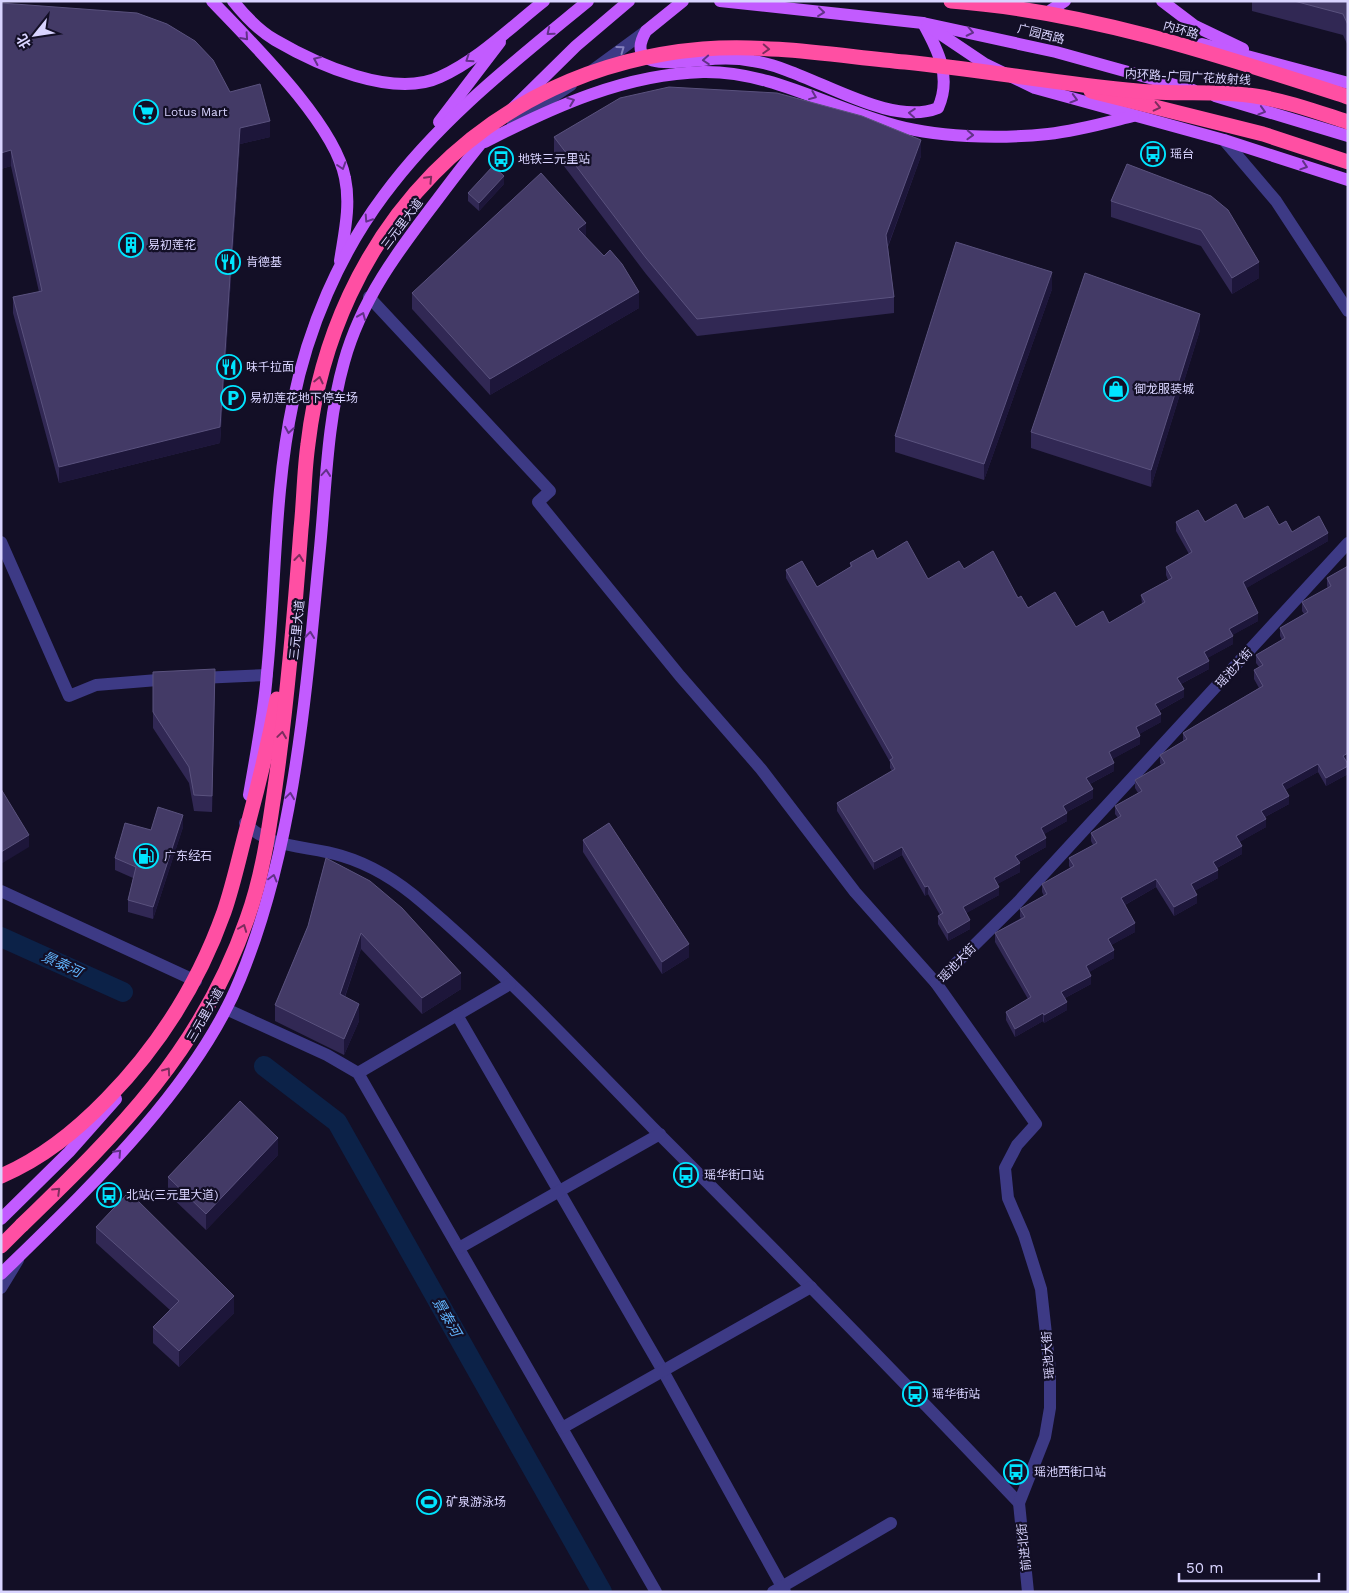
<svg xmlns="http://www.w3.org/2000/svg" width="1349" height="1593" viewBox="0 0 1349 1593" font-family="'Work Sans','Noto Sans SC',sans-serif">
	<style>
		.lines { fill: none; stroke-linecap: round; stroke-linejoin: round }
		.canal { stroke: #0c2248; stroke-width: 20 }
		.minor { stroke: #3d3a85; stroke-width: 12 }
		.major { stroke: #c25bff; stroke-width: 12 }
		.highway { stroke: #ff4fa3; stroke-width: 15 }
		.highway-bridge { stroke: #ff4fa3; stroke-width: 15 }
		.wall { fill: #312854 }
		.shaded-wall { fill: #1d163a }
		.building { fill: #433a66; stroke: #5a527e }
		.oneway { stroke: #623188 }
		.oneway2 { stroke: #837fbc }
		.oneway3 { stroke: #7d2c5e }
		.labels { text-anchor: middle; dominant-baseline: central; stroke-width: 4.5; stroke-linejoin: round; paint-order: stroke }
		.street-label { font-size: 12px; fill: #d9d4ff; stroke: #130f26 }
		.poi-label { font-size: 12px; fill: #d9d4ff; stroke: #130f26; text-anchor: start }
		.water-label { font-size: 14px; font-style: italic; fill: #62b6ff; stroke: #130f26 }
	</style>
	<rect width="100%" height="100%" fill="#130f26"/>
	<g class="lines">
		<g class="canal">
			<path d="M1,937L123,992"/>
			<path d="M264,1066L337,1122L602,1592"/>
		</g>
		<g class="minor">
			<path d="M590,72L646,31"/>
			<path d="M513,123L571,85"/>
			<path d="M1224,140L1276,201L1348,311"/>
			<path d="M369,297L550,491L538,502L680,676L761,769L855,892L936,983"/>
			<path d="M1,542L69,696L96,685L170,679"/>
			<path d="M200,678L267,675"/>
			<path d="M245,823C270,850 309,845 342,856C372,865 399,882 423,903C504,972 578,1051 652,1127C776,1251 899,1376 1019,1503"/>
			<path d="M1,891L196,981"/>
			<path d="M226,1009L327,1055L358,1073L656,1592"/>
			<path d="M457,1015L663,1371L785,1592"/>
			<path d="M358,1073L510,984"/>
			<path d="M459,1248L660,1134"/>
			<path d="M1,1288L18,1260"/>
			<path d="M562,1428L811,1287"/>
			<path d="M773,1592L891,1523"/>
			<path d="M1028,1592L1019,1503L1045,1437L1050,1408V1370L1041,1289L1024,1235L1008,1198L1005,1168L1017,1145L1036,1124L936,983L1018,902L1348,543"/>
		</g>
		<g class="major">
			<path d="M212,1C251,42 335,124 345,178C351,206 344,234 340,261"/>
			<path d="M233,1C245,16 258,30 275,40C316,64 393,99 440,77C478,60 511,27 544,1"/>
			<path d="M683,1L646,31C622,73 683,61 703,60C720,58 737,58 753,61C809,69 886,129 938,108C952,77 938,50 923,23"/>
			<path d="M720,1L923,23L1056,52L1193,90"/>
			<path d="M1162,1L1195,26L1243,49"/>
			<path d="M1051,10L1065,1"/>
			<path d="M927,25L985,64L1035,88L1224,140L1348,180"/>
			<path d="M1202,44L1348,83"/>
			<path d="M1215,96L1348,136"/>
			<path d="M512,109L576,46L629,1"/>
			<path d="M439,122L500,42"/>
			<path d="M485,142C553,107 625,74 703,72C769,71 825,105 887,123C934,138 1000,139 1048,134C1077,131 1105,123 1133,116"/>
			<path d="M249,795C256,754 264,714 267,673C276,583 274,491 293,402C308,328 339,255 384,195C440,119 515,61 588,1"/>
			<path d="M1,1219L69,1152L116,1099"/>
			<path d="M1,1274C85,1192 196,1088 240,979C295,845 306,691 320,548C326,486 327,422 344,362C361,300 398,251 437,200C455,176 473,152 493,129"/>
		</g>
		<g class="highway">
			<path d="M951,1C1087,11 1219,55 1348,97"/>
			<path d="M1091,91L1263,134L1348,162"/>
			<path d="M1,1246L22,1225"/>
		</g>
		<g class="highway-bridge">
			<path d="M1,1176C43,1158 76,1131 107,1099C160,1045 199,982 224,912C234,883 240,853 248,824C259,783 269,741 277,699"/>
			<path d="M22,1225C120,1130 201,1051 247,919C264,872 270,822 277,773C288,692 295,610 301,529C304,501 304,472 308,444C333,231 486,67 703,49C770,44 839,56 905,62C983,70 1060,84 1138,91C1177,95 1217,90 1255,96C1287,101 1317,112 1348,122"/>
		</g>
	</g>
	<g class="wall">
		<path d="M1252,1H1348V46L1343,35L1252,11Z"/>
		<path d="M1,3L230,92L270,137L240,144L220,443L59,483L13,313V297L39,292L11,166L1,169Z"/>
		<path d="M554,137L921,156L888,247L894,297V313L697,336L646,274L554,153Z"/>
		<path d="M1127,164L1259,278L1232,294L1201,246L1111,217V201Z"/>
		<path d="M504,184L479,211L468,201V193Z"/>
		<path d="M586,237L639,308L490,395L412,309V293Z"/>
		<path d="M1052,289L984,480L895,452V436Z"/>
		<path d="M1200,330L1151,487L1031,448V432Z"/>
		<path d="M1244,519L1279,525L1292,532L1328,541L1246,588L1258,621L1232,635L1233,644L1207,658L1209,669L1181,684L1184,697L1159,711L1161,722L1139,734L1140,744L1112,759L1114,771L1090,784L1093,798L1067,812V821L1044,834L1046,847L1019,862L1020,872L997,884L999,895L966,913L970,929L948,941L938,924V916L940,915L928,894L925,896L902,855L874,870L837,811V803L892,771L890,768V762L786,578V570L817,587L850,567V563L877,559L928,579L964,569L1018,598L1028,608L1076,627L1109,623L1142,604L1141,595L1168,580L1166,575V567L1189,554L1176,531V522H1205Z"/>
		<path d="M1348,566L1346,762L1348,764V774L1326,786L1318,772L1285,790L1289,804L1265,817L1266,827L1239,842L1242,854L1217,868L1218,878L1194,891L1197,903L1174,916L1156,887L1125,905L1135,932L1111,945L1114,958L1089,972L1091,984L1065,998L1067,1010L1044,1023L1043,1021L1015,1037L1006,1020V1012L1028,999L995,942V933L1021,918L1020,917V909L1044,896L1042,892V884L1070,868L1069,866V858L1093,845L1091,841V833L1118,818L1115,814V806L1138,793L1135,788V780L1161,765L1160,763V755L1183,741V733L1259,688L1254,679V670L1259,667L1256,663V655L1282,640L1280,636V628L1304,614L1302,611V602L1328,588L1327,586V578Z"/>
		<path d="M153,672L215,686L212,812L194,811L189,783L153,728Z"/>
		<path d="M183,827L153,919L128,912V900L133,878L115,870V858L151,830Z"/>
		<path d="M583,840L689,957L662,974L583,852Z"/>
		<path d="M326,858L461,989L422,1014L361,949L345,997L359,1021L344,1055L275,1021V1005L308,926Z"/>
		<path d="M278,1155L206,1230L168,1194V1177Z"/>
		<path d="M96,1227L234,1313L179,1367L153,1343V1327L170,1310L96,1243Z"/>
	</g>
	<g class="shaded-wall">
		<path d="M270,121V137L240,144L220,443L59,483V467L240,128Z"/>
		<path d="M921,140V156L886,251V235Z"/>
		<path d="M11,150V166L1,169V153Z"/>
		<path d="M504,176V184L479,211V203Z"/>
		<path d="M586,223V239L578,229Z"/>
		<path d="M1259,262V278L1232,294V278Z"/>
		<path d="M1052,272V289L984,480V464Z"/>
		<path d="M639,292V308L490,395V379Z"/>
		<path d="M1200,314V330L1151,487V470Z"/>
		<path d="M1328,533V541L1243,590V582Z"/>
		<path d="M1258,613V621L1229,637V629Z"/>
		<path d="M1233,636V644L1204,660V652Z"/>
		<path d="M1209,661V669L1177,686V678Z"/>
		<path d="M215,669V686L212,812V796Z"/>
		<path d="M1184,689V697L1155,713V704Z"/>
		<path d="M1161,714V722L1136,736V727Z"/>
		<path d="M1140,736V744L1109,761V752Z"/>
		<path d="M1348,753V761L1343,764V756Z"/>
		<path d="M1114,763V771L1086,786V778Z"/>
		<path d="M1318,764V772L1282,792V784Z"/>
		<path d="M1348,766V774L1326,786V778Z"/>
		<path d="M1093,789V798L1063,814V806Z"/>
		<path d="M1289,796V804L1261,819V811Z"/>
		<path d="M1067,813V821L1041,836V828Z"/>
		<path d="M183,815V827L153,919V907Z"/>
		<path d="M1266,819V827L1236,844V836Z"/>
		<path d="M29,835V847L1,864V852Z"/>
		<path d="M1046,838V847L1015,864V856Z"/>
		<path d="M1242,846V854L1213,870V862Z"/>
		<path d="M902,847V855L874,870V862Z"/>
		<path d="M1020,863V872L994,886V878Z"/>
		<path d="M1218,870V878L1191,893V884Z"/>
		<path d="M1156,879V887L1121,907V898Z"/>
		<path d="M928,886V894L925,896V887Z"/>
		<path d="M999,887V895L963,915V907Z"/>
		<path d="M1197,895V903L1174,916V907Z"/>
		<path d="M970,920V929L948,941V933Z"/>
		<path d="M1135,923V932L1108,947V939Z"/>
		<path d="M361,933V949L340,1010V994Z"/>
		<path d="M689,944V957L662,974V962Z"/>
		<path d="M1114,950V958L1086,974V966Z"/>
		<path d="M461,973V989L422,1014V998Z"/>
		<path d="M1091,976V984L1061,1000V992Z"/>
		<path d="M1067,1002V1010L1044,1023V1015Z"/>
		<path d="M359,1004V1021L344,1055V1039Z"/>
		<path d="M1043,1013V1021L1015,1037V1029Z"/>
		<path d="M278,1138V1155L206,1230V1214Z"/>
		<path d="M234,1296V1313L179,1367V1351Z"/>
	</g>
	<g class="building">
		<path d="M1294,1H1348V25L1343,14Z"/>
		<path d="M1,3L137,13L167,24L195,41L213,60L230,92L260,84L270,121L240,128L220,427L59,467L13,297L42,291L11,150L1,153Z"/>
		<path d="M669,87L777,93L862,116L921,140L886,235L894,297L697,319L646,258L554,137L620,98Z"/>
		<path d="M1127,164L1211,196L1228,210L1259,262L1232,278L1201,230L1111,201Z"/>
		<path d="M493,166L504,176L479,203L468,193Z"/>
		<path d="M541,173L586,223L578,229L604,256L610,250L622,264L639,292L490,379L412,293Z"/>
		<path d="M956,242L1052,272L984,464L895,436Z"/>
		<path d="M1085,273L1200,314L1151,470L1031,432Z"/>
		<path d="M1236,504L1244,519L1268,506L1279,525L1286,521L1292,532L1319,516L1328,533L1243,582L1258,613L1229,629L1233,636L1204,652L1209,661L1177,678L1184,689L1155,704L1161,714L1136,727L1140,736L1109,752L1114,763L1086,778L1093,789L1063,806L1067,813L1041,828L1046,838L1015,856L1020,863L994,878L999,887L963,907L970,920L948,933L938,916L943,913L928,886L925,887L902,847L874,862L837,803L895,769L890,760L893,758L786,570L802,561L817,587L852,566L850,563L873,550L877,559L907,541L928,579L959,561L964,569L993,551L1018,598L1021,596L1028,608L1055,592L1076,627L1103,611L1109,623L1145,602L1141,595L1172,578L1166,567L1192,552L1176,522L1198,510L1205,522Z"/>
		<path d="M1348,566V753L1343,756L1348,764V766L1326,778L1318,764L1282,784L1289,796L1261,811L1266,819L1236,836L1242,846L1213,862L1218,870L1191,884L1197,895L1174,907L1156,879L1121,898L1135,923L1108,939L1114,950L1086,966L1091,976L1061,992L1067,1002L1044,1015L1043,1013L1015,1029L1006,1012L1031,997L995,933L1025,917L1020,909L1047,894L1042,884L1074,866L1069,858L1097,843L1091,833L1121,816L1115,806L1142,791L1135,780L1165,763L1160,755L1187,739L1183,733L1263,686L1254,670L1263,665L1256,655L1285,638L1280,628L1308,612L1302,602L1331,586L1327,578Z"/>
		<path d="M215,669L212,796L194,795L189,767L153,712V672Z"/>
		<path d="M1,789L29,835L1,852Z"/>
		<path d="M158,807L183,815L153,907L128,900L136,867L115,858L125,823L151,830Z"/>
		<path d="M609,823L689,944L662,962L583,840Z"/>
		<path d="M326,858L370,881L402,908L461,973L422,998L361,933L340,994L359,1004L344,1039L275,1005L308,926Z"/>
		<path d="M240,1101L278,1138L206,1214L168,1177Z"/>
		<path d="M129,1192L234,1296L179,1351L153,1327L179,1301L96,1227Z"/>
	</g>
	<defs><path id="oneway-chevron" d="M-2-3.5L2.5 0L-2 3.5" fill="none" stroke-width="1.6" stroke-linecap="round" stroke-linejoin="round" transform="scale(1.25)"/></defs>
	<g class="oneway">
		<use href="#oneway-chevron" transform="translate(821 12) rotate(6)"/>
		<use href="#oneway-chevron" transform="translate(550 32) rotate(141)"/>
		<use href="#oneway-chevron" transform="translate(970 32) rotate(12)"/>
		<use href="#oneway-chevron" transform="translate(245 37) rotate(48)"/>
		<use href="#oneway-chevron" transform="translate(469 59) rotate(146)"/>
		<use href="#oneway-chevron" transform="translate(317 60) rotate(-156)"/>
		<use href="#oneway-chevron" transform="translate(706 60) rotate(176)"/>
		<use href="#oneway-chevron" transform="translate(813 96) rotate(22)"/>
		<use href="#oneway-chevron" transform="translate(1074 99) rotate(16)"/>
		<use href="#oneway-chevron" transform="translate(571 101) rotate(-21)"/>
		<use href="#oneway-chevron" transform="translate(1262 111) rotate(17)"/>
		<use href="#oneway-chevron" transform="translate(912 113) rotate(-176)"/>
		<use href="#oneway-chevron" transform="translate(970 135) rotate(2)"/>
		<use href="#oneway-chevron" transform="translate(342 166) rotate(72)"/>
		<use href="#oneway-chevron" transform="translate(1304 166) rotate(18)"/>
		<use href="#oneway-chevron" transform="translate(368 219) rotate(123)"/>
		<use href="#oneway-chevron" transform="translate(362 316) rotate(-68)"/>
		<use href="#oneway-chevron" transform="translate(289 430) rotate(99)"/>
		<use href="#oneway-chevron" transform="translate(326 473) rotate(-85)"/>
		<use href="#oneway-chevron" transform="translate(310 635) rotate(-84)"/>
		<use href="#oneway-chevron" transform="translate(290 796) rotate(-82)"/>
		<use href="#oneway-chevron" transform="translate(273 878) rotate(-75)"/>
		<use href="#oneway-chevron" transform="translate(118 1153) rotate(-47)"/>
	</g>
	<use class="oneway2" href="#oneway-chevron" transform="translate(621 49) rotate(-36)"/>
	<g class="oneway3">
		<use href="#oneway-chevron" transform="translate(766 49) rotate(3)"/>
		<use href="#oneway-chevron" transform="translate(1157 107) rotate(13)"/>
		<use href="#oneway-chevron" transform="translate(429 179) rotate(-46)"/>
		<use href="#oneway-chevron" transform="translate(319 380) rotate(-77)"/>
		<use href="#oneway-chevron" transform="translate(299 558) rotate(-84)"/>
		<use href="#oneway-chevron" transform="translate(282 735) rotate(-82)"/>
		<use href="#oneway-chevron" transform="translate(243 928) rotate(-69)"/>
		<use href="#oneway-chevron" transform="translate(167 1071) rotate(-55)"/>
		<use href="#oneway-chevron" transform="translate(57 1191) rotate(-44)"/>
	</g>
	<defs>
		<symbol id="supermarket-ring" viewBox="-11 -11 22 22"><circle r="9.5" fill="#130f26" stroke="#00e5ff" stroke-width="1.5"/><path d="M-6-5.5h2.5l.6 2H6L4.5 2H-2.5L-4.4-4H-6ZM-1.5 3.2a1.3 1.3 0 1 0 .1 0ZM3 3.2a1.3 1.3 0 1 0 .1 0Z" fill="#00e5ff"/></symbol>
		<symbol id="bus-ring" viewBox="-11 -11 22 22"><circle r="9.5" fill="#130f26" stroke="#00e5ff" stroke-width="1.5"/><path d="M-5-6H5V4H4V6H2V4H-2V6H-4V4H-5ZM-3.5-4V0h7V-4ZM-3.5 1.2v1.5H-2V1.2ZM2 1.2v1.5H3.5V1.2Z" fill="#00e5ff"/></symbol>
		<symbol id="building-ring" viewBox="-11 -11 22 22"><circle r="9.5" fill="#130f26" stroke="#00e5ff" stroke-width="1.5"/><path d="M-4-6H4V6H1V3H-1V6H-4ZM-2.5-4.3h1.7v1.8h-1.7ZM.8-4.3h1.7v1.8H.8ZM-2.5-1h1.7V.8h-1.7ZM.8-1h1.7V.8H.8Z" fill="#00e5ff"/></symbol>
		<symbol id="restaurant-ring" viewBox="-11 -11 22 22"><circle r="9.5" fill="#130f26" stroke="#00e5ff" stroke-width="1.5"/><path d="M-5-6h1v4h1v-4h1v4h1v-4h1v5L-1.5 .5V6h-2V.5L-5-1ZM5-6V6H3V1.5H1.5Q1.5-4 5-6Z" fill="#00e5ff"/></symbol>
		<symbol id="shop-ring" viewBox="-11 -11 22 22"><circle r="9.5" fill="#130f26" stroke="#00e5ff" stroke-width="1.5"/><path d="M-5-2.5h2.3a2.7 3.5 0 0 1 5.4 0H5L5.5 6h-11ZM-1.5-2.5h3a1.5 2.3 0 0 0-3 0Z" fill="#00e5ff"/></symbol>
		<symbol id="parking-ring" viewBox="-11 -11 22 22"><circle r="9.5" fill="#130f26" stroke="#00e5ff" stroke-width="1.5"/><path d="M-3.5-5.5H1a3.5 3.5 0 0 1 0 7H-1V5.5H-3.5ZM-1-3.4V-.6H.8a1.4 1.4 0 0 0 0-2.8Z" fill="#00e5ff"/></symbol>
		<symbol id="fuel-ring" viewBox="-11 -11 22 22"><circle r="9.5" fill="#130f26" stroke="#00e5ff" stroke-width="1.5"/><path d="M-5.5-6h7V0h2V4h1.3V-2.5L3-4.5l.8-.8L6-3V5H2.5V1h-1V6h-7ZM-4.2-4.7v3.2H.2V-4.7Z" fill="#00e5ff"/></symbol>
		<symbol id="stadium-ring" viewBox="-11 -11 22 22"><circle r="9.5" fill="#130f26" stroke="#00e5ff" stroke-width="1.5"/><path d="M0-5a6.5 5 0 1 0 0 10a6.5 5 0 1 0 0-10ZM-3.5-1.8h7v3.6h-7Z" fill="#00e5ff"/></symbol>
	</defs>
	<g fill-rule="evenodd">
		<use href="#supermarket-ring" x="132" y="98" width="28" height="28"/>
		<use href="#bus-ring" x="1139" y="140" width="28" height="28"/>
		<use href="#bus-ring" x="487" y="145" width="28" height="28"/>
		<use href="#building-ring" x="117" y="231" width="28" height="28"/>
		<use href="#restaurant-ring" x="214" y="248" width="28" height="28"/>
		<use href="#restaurant-ring" x="215" y="353" width="28" height="28"/>
		<use href="#shop-ring" x="1102" y="375" width="28" height="28"/>
		<use href="#parking-ring" x="219" y="384" width="28" height="28"/>
		<use href="#fuel-ring" x="132" y="842" width="28" height="28"/>
		<use href="#bus-ring" x="672" y="1161" width="28" height="28"/>
		<use href="#bus-ring" x="95" y="1181" width="28" height="28"/>
		<use href="#bus-ring" x="901" y="1380" width="28" height="28"/>
		<use href="#bus-ring" x="1002" y="1458" width="28" height="28"/>
		<use href="#stadium-ring" x="415" y="1488" width="28" height="28"/>
	</g>
	<g class="labels">
		<g class="street-label">
			<text transform="translate(1181 30) rotate(16)">内环路</text>
			<text transform="translate(1041 34) rotate(14)">广园西路</text>
			<text transform="translate(1188 77) rotate(3)">内环路-广园广花放射线</text>
			<text transform="translate(402 224) rotate(-53)">三元里大道</text>
			<text transform="translate(297 630) rotate(-84)">三元里大道</text>
			<text transform="translate(1234 668) rotate(-48)">瑶池大街</text>
			<text transform="translate(957 963) rotate(-46)">瑶池大街</text>
			<text transform="translate(205 1015) rotate(-60)">三元里大道</text>
			<text transform="translate(1048 1355) rotate(-94)">瑶池大街</text>
			<text transform="translate(1024 1547) rotate(-96)">前进北街</text>
		</g>
		<g class="poi-label">
			<text x="164" y="112">Lotus Mart</text>
			<text x="1170" y="154">瑶台</text>
			<text x="518" y="159">地铁三元里站</text>
			<text x="148" y="245">易初莲花</text>
			<text x="246" y="262">肯德基</text>
			<text x="246" y="367">味千拉面</text>
			<text x="1134" y="389">御龙服装城</text>
			<text x="250" y="398">易初莲花地下停车场</text>
			<text x="164" y="856">广东经石</text>
			<text x="704" y="1175">瑶华街口站</text>
			<text x="126" y="1195">北站(三元里大道)</text>
			<text x="932" y="1394">瑶华街站</text>
			<text x="1034" y="1472">瑶池西街口站</text>
			<text x="446" y="1502">矿泉游泳场</text>
		</g>
		<g class="water-label">
			<text transform="translate(62 964) rotate(25)">景泰河</text>
			<text transform="translate(447 1317) rotate(60)">景泰河</text>
		</g>
	</g>
	<rect width="1349" height="1593" fill="none" stroke="#d9d4ff" stroke-width="5"/>
	<g transform="translate(35 35) rotate(240)" stroke="#130f26" stroke-width="4" paint-order="stroke">
	<path d="M0-4L9 19L0 12L-9 19Z" fill="#d9d4ff"/>
	<text y="-8" font-size="14" font-weight="bold" text-anchor="middle" fill="#d9d4ff">北</text>
	</g>
	<path d="M1179 1573v8h140v-8" fill="none" stroke="#d9d4ff" stroke-width="2.5"/>
	<text x="1186" y="1573" font-size="15" fill="#d9d4ff" stroke="#130f26" stroke-width="4" paint-order="stroke">50 m</text>
</svg>
